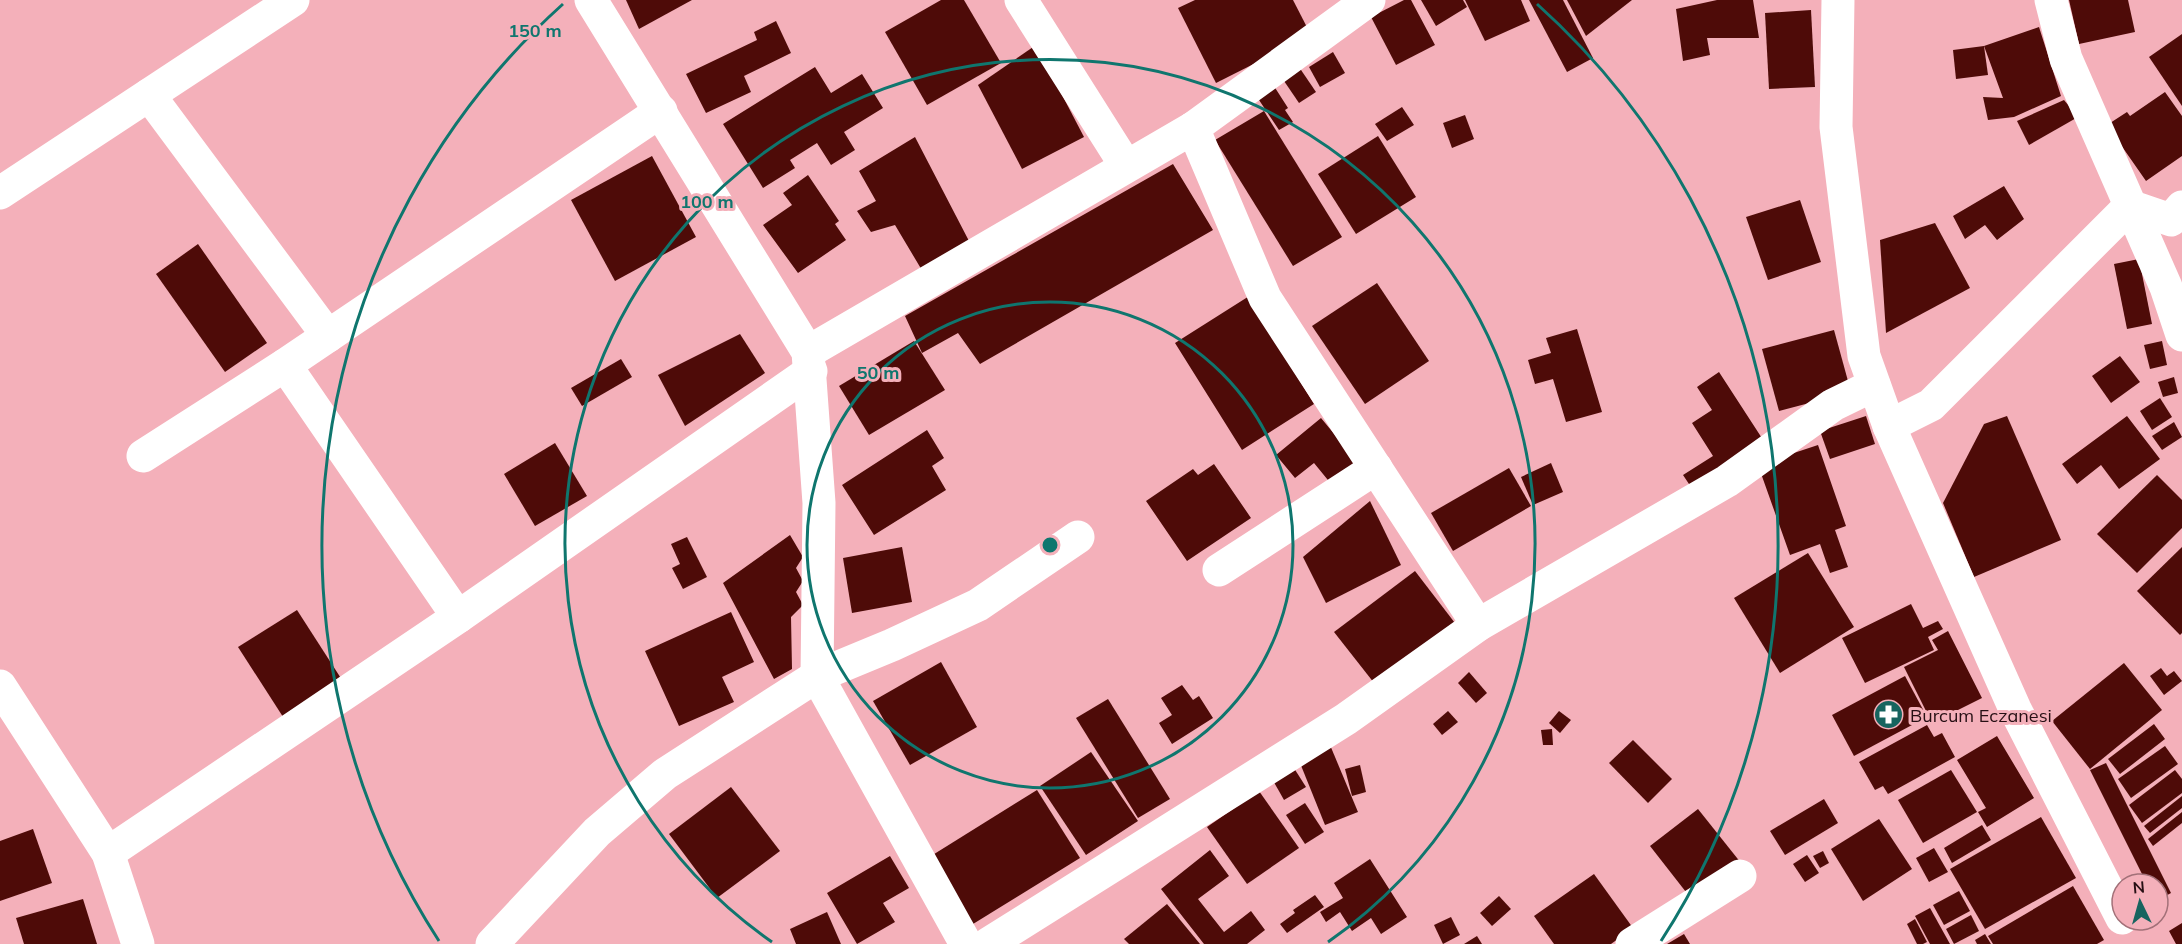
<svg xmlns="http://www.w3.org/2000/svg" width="2182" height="944" viewBox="0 0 2182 944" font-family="Mulish,sans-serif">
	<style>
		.building { fill: #4e0b08 }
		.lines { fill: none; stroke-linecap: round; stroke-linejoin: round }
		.minor { stroke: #fff; stroke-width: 33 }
		.ring { fill: none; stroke: #0f766e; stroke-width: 3 }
		.labels { text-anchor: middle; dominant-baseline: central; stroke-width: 6; stroke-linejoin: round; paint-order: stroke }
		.poi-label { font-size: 18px; fill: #270f14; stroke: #f4b0ba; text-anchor: start }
		.centre { fill: #0f766e; stroke: #f4b0ba; stroke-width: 3 }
		.ring-label { font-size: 18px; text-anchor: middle; font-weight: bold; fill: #0f766e; stroke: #f4b0ba; stroke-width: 6; stroke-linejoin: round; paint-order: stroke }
	</style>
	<rect width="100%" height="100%" fill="#f4b0ba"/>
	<g class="building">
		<path d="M626,0H692L639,29Z"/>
		<path d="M941,0H964L1001,63L927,105L885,32Z"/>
		<path d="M1195,0H1293L1311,35L1216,83L1178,8Z"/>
		<path d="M1404,0H1411L1435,45L1396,65L1371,17Z"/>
		<path d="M1421,0H1463L1467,7L1436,26Z"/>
		<path d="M1465,0H1521L1530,21L1485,41Z"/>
		<path d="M1529,0H1563L1593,58L1567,72Z"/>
		<path d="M1567,0H1632L1586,36Z"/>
		<path d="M1717,0H1753L1759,38H1707L1710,55L1683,61L1676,9Z"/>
		<path d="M2069,0H2128L2135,32L2079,44Z"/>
		<path d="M1811,10L1815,87L1769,89L1765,13Z"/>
		<path d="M776,21L791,53L744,76L751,92L706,113L686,74L757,40L754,32Z"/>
		<path d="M2039,27L2061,96L2014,117L1988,120L1983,97L2003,98L1984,46Z"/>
		<path d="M2182,34V106L2149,57Z"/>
		<path d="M1036,45L1084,137L1022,169L978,85Z"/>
		<path d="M1984,46L1988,75L1956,79L1953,50Z"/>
		<path d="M1333,52L1345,73L1320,87L1309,67Z"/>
		<path d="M815,67L831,93L862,74L883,108L844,132L855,150L831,165L817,143L790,160L795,168L763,188L723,124Z"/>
		<path d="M1299,67L1316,92L1299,103L1282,78Z"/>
		<path d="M1272,83L1288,108L1285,110L1293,122L1279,130L1255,94Z"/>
		<path d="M2165,92L2182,116V156L2146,181L2107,125L2127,112L2130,116Z"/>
		<path d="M2064,100L2078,117L2029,145L2017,121Z"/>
		<path d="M1402,107L1414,125L1387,141L1375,124Z"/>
		<path d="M1264,111L1342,237L1293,266L1215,140Z"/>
		<path d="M1465,115L1474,139L1452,148L1443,123Z"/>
		<path d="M1378,136L1416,197L1356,234L1318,174Z"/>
		<path d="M915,137L969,241L923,272L895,225L871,232L857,211L876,201L859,171Z"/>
		<path d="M652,156L696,237L615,281L571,200Z"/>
		<path d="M1173,164L1213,230L980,364L958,333L922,353L905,316Z"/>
		<path d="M808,175L839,221L835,224L846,240L798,273L763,225L792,205L783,193Z"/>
		<path d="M2004,186L2024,219L1997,240L1985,225L1965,239L1953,216Z"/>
		<path d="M1800,200L1821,262L1768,280L1746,217Z"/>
		<path d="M1935,223L1970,288L1886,333L1880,240Z"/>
		<path d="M198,244L267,343L225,372L156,274Z"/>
		<path d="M2139,259L2152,324L2127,329L2114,264Z"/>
		<path d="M1377,283L1429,361L1365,404L1312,326Z"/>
		<path d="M1254,293L1272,336L1314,404L1242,450L1175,343Z"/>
		<path d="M1577,329L1602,412L1566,422L1553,379L1535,384L1528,360L1551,353L1546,338Z"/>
		<path d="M1834,330L1851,392L1779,411L1762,349Z"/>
		<path d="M740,334L765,373L685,426L658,375Z"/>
		<path d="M914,341L945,390L869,435L839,386Z"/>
		<path d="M2162,341L2167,365L2150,369L2144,345Z"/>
		<path d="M2120,356L2140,382L2111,403L2092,376Z"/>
		<path d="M621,359L632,377L582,406L571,388Z"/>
		<path d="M1719,372L1769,449L1697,496L1683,475L1713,456L1692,423L1712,410L1697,387Z"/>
		<path d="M2174,377L2178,393L2163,397L2158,382Z"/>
		<path d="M2160,398L2172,417L2152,430L2140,411Z"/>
		<path d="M1866,416L1875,444L1830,459L1820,431Z"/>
		<path d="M2007,416L2061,540L1974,577L1943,503L1984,424Z"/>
		<path d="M2127,416L2160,459L2119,489L2101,465L2077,484L2062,464Z"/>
		<path d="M1321,418L1359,464L1332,485L1314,463L1295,478L1276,455Z"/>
		<path d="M2174,422L2182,437L2162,450L2152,436Z"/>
		<path d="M927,430L944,458L932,466L946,490L874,535L842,485Z"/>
		<path d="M555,443L587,496L535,526L504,474Z"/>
		<path d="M1818,445L1846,526L1835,530L1848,567L1830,573L1820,544L1790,555L1758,465Z"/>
		<path d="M1551,463L1563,492L1533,505L1521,477Z"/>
		<path d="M1214,464L1251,518L1187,561L1146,501L1193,469L1198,475Z"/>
		<path d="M1509,468L1531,506L1453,551L1431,513Z"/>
		<path d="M2157,475L2182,500V528L2137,573L2097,534Z"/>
		<path d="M1370,501L1401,565L1326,603L1303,557Z"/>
		<path d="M790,535L803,557L796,568L803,581L796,592L803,605L791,617L792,669L774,679L723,583Z"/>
		<path d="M687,537L707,577L683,589L672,568L680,564L671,544Z"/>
		<path d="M902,547L912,602L852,613L843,558Z"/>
		<path d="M2182,547V633L2180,635L2137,591Z"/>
		<path d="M1808,553L1854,627L1780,673L1734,598Z"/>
		<path d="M1415,571L1458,627L1378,688L1334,632Z"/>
		<path d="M1911,604L1923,628L1938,621L1943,629L1928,637L1934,650L1865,683L1842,638Z"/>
		<path d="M297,610L344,683L285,720L238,647Z"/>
		<path d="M731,612L754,662L722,677L734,702L679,726L645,651Z"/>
		<path d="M1948,631L1982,698L1932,723L1904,667L1938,650L1932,640Z"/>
		<path d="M941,662L977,727L910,765L873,701Z"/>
		<path d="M2124,663L2162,710L2090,769L2052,721Z"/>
		<path d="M2161,668L2167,676L2174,671L2182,681L2164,695L2150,676Z"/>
		<path d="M1469,672L1487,693L1476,703L1458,683Z"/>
		<path d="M1905,676L1927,717L1854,756L1832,715Z"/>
		<path d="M1182,685L1193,700L1199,696L1213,718L1172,744L1159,723L1172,715L1161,698Z"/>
		<path d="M1108,699L1170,799L1138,818L1076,718Z"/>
		<path d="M1448,711L1458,722L1442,735L1433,724Z"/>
		<path d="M1559,711L1571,720L1560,733L1549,723Z"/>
		<path d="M2154,724L2165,739L2120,774L2108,759Z"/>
		<path d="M1927,725L1934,737L1942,733L1955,757L1888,794L1883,786L1875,790L1859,762Z"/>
		<path d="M1552,729L1553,745H1543L1541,730Z"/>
		<path d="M1997,736L2034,798L1987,827L1978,812L1986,808L1957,760Z"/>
		<path d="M1633,740L1672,779L1648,803L1609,763Z"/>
		<path d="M1330,745L1358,812L1325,825L1298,758Z"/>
		<path d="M2165,746L2178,764L2131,798L2118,779Z"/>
		<path d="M1091,752L1138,821L1086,855L1040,786Z"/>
		<path d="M2106,763L2171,893L2158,900V884H2147L2090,770Z"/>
		<path d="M1292,765L1306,787L1284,800L1271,777Z"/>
		<path d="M1360,765L1366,792L1352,796L1345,769Z"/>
		<path d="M1951,770L1977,812L1923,843L1898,800Z"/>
		<path d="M2175,770L2182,779V793L2142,823L2129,805Z"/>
		<path d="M731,787L780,851L717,898L669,834Z"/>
		<path d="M1037,790L1080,858L973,924L931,856Z"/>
		<path d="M1259,791L1299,848L1247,884L1207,827Z"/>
		<path d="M2182,796V808L2150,833L2144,826Z"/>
		<path d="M1824,799L1838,823L1785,855L1770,831Z"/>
		<path d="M1305,803L1324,832L1305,844L1286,815Z"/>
		<path d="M1698,809L1741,863L1693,901L1650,846Z"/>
		<path d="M2182,812V823L2153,846L2148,839Z"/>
		<path d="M2041,817L2076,878L1985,929L1950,869Z"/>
		<path d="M1879,819L1912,869L1863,901L1831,849Z"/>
		<path d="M1982,825L1991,840L1952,863L1944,848Z"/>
		<path d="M33,829L52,883L0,901V841Z"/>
		<path d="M1934,848L1948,872L1929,882L1916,858Z"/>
		<path d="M1210,850L1229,876L1198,899L1224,932L1251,911L1265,930L1247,944H1204L1161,889Z"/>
		<path d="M1823,851L1829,863L1820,868L1813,856Z"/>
		<path d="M1807,855L1819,873L1805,882L1793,864Z"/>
		<path d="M890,856L909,888L883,903L895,922L857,944L827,893Z"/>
		<path d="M1370,859L1407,917L1381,934L1371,918L1352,931L1340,912L1326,922L1320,912L1343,898L1334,883Z"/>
		<path d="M1594,874L1633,928L1611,944H1554L1534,916Z"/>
		<path d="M2073,886L2104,940L2097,944H1993L1988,936Z"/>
		<path d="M1959,891L1970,911L1944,925L1933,905Z"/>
		<path d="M1315,895L1324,907L1287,933L1280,924L1295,913L1293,910Z"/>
		<path d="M1499,896L1511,909L1492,926L1480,913Z"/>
		<path d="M83,899L97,944H24L16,918Z"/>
		<path d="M1167,904L1200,944H1129L1124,939Z"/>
		<path d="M1930,908L1950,944H1930L1915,916Z"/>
		<path d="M827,912L841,944H796L790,929Z"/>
		<path d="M1971,915L1979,931L1954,944L1946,929Z"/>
		<path d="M1451,917L1460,935L1443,944L1434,925Z"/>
		<path d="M1915,919L1927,942L1923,944H1917L1907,924Z"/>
		<path d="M2182,923V944H2176L2169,931Z"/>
		<path d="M1684,934L1690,944H1667Z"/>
		<path d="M1985,934L1991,944H1977L1975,940Z"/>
		<path d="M1477,936L1482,944H1464Z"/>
	</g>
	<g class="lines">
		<g class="minor">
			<path d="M591,0L808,352L819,503L817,676L966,944"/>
			<path d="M1021,0L1126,166"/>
			<path d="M1838,0L1836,127L1864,356L1889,426L2015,709L2122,918"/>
			<path d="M2051,0L2066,59L2166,287L2182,335"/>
			<path d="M149,95L328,336"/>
			<path d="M1193,128L1265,298L1478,625"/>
			<path d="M0,193L293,0"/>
			<path d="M808,352L1193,128L1369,0"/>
			<path d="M1889,426L1931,405L2130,206L2171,220L2182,207"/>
			<path d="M143,456L285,365"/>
			<path d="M1219,570L1376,468"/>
			<path d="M458,617L285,365L661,111"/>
			<path d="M0,686L108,853L138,944"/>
			<path d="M108,853L458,617L811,371"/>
			<path d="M492,944L597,832L665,774L817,676L892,645L978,605L1078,537"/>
			<path d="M988,944L1346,719L1478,625L1727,481L1833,405L1874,385"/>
			<path d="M1632,944L1740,876"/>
		</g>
	</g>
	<g class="ring">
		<circle cx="1050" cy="545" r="243"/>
		<path d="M772 942A485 485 0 1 1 1328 942"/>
		<path d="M439 941A728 728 0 0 1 563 4M1537 4A728 728 0 0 1 1661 941"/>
	</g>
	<defs>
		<symbol id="pharmacy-disc" viewBox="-11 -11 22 22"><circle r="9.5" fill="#17645f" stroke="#f4b0ba"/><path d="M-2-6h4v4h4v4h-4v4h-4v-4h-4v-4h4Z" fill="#fff"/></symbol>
	</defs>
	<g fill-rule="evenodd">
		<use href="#pharmacy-disc" x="1872" y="698" width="33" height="33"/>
	</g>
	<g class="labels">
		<g class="poi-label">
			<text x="1910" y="715">Burcum Eczanesi</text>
		</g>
	</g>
	<circle cx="1050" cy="545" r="9" class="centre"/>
	<g class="ring-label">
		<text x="535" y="37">150 m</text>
		<text x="707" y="208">100 m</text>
		<text x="878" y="379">50 m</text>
	</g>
	<g transform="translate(2140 902) rotate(355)"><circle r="28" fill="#f4b0ba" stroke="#a27078" stroke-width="1.5"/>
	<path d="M0-4.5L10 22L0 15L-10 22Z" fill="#17645f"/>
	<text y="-9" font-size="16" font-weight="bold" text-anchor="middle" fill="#270f14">N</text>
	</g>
</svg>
